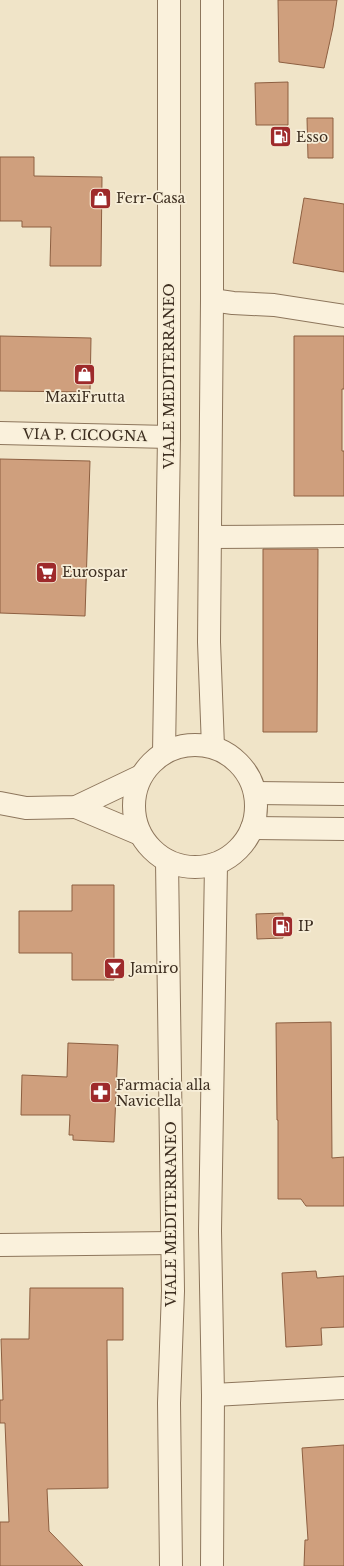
<svg xmlns="http://www.w3.org/2000/svg" width="344" height="1566" viewBox="0 0 344 1566" font-family="'Libre Baskerville',serif">
	<style>
		.building { fill: #cf9f7d; stroke: #8d5f41 }
		.lines { fill: none; stroke-linecap: round; stroke-linejoin: round }
		.minor-casing { stroke: #8d765c; stroke-width: 24 }
		.tertiary-casing { stroke: #8d765c; stroke-width: 24 }
		.minor { stroke: #faf1dc; stroke-width: 22 }
		.tertiary { stroke: #faf1dc; stroke-width: 22 }
		.labels { text-anchor: middle; dominant-baseline: central; stroke-width: 3.5; stroke-linejoin: round; paint-order: stroke }
		.poi-label { font-size: 14px; fill: #3d2e20; stroke: #f7eed8; text-anchor: start }
		.street-label { font-size: 14px; fill: #3d2e20; stroke: #f7eed8 }
	</style>
	<rect width="100%" height="100%" fill="#f0e4c8"/>
	<g class="building">
		<path d="M278,0H337L333,27L324,68L279,62Z"/>
		<path d="M288,82V125H256L255,83Z"/>
		<path d="M307,118H333V158H308Z"/>
		<path d="M0,157H34V176L102,177L101,266H50L51,227H22V221H0Z"/>
		<path d="M304,198L344,204V272L293,263Z"/>
		<path d="M0,336L91,338L90,392L0,391Z"/>
		<path d="M294,336H344V389H342V451H344V496H294Z"/>
		<path d="M0,459L90,461L85,616L0,613Z"/>
		<path d="M263,549H318L317,732H263Z"/>
		<path d="M72,885H114V980H72V953H19V911H72Z"/>
		<path d="M283,913V938L257,939L256,914Z"/>
		<path d="M331,1022L332,1158L344,1157V1206H306L301,1199H278V1120H277L276,1023Z"/>
		<path d="M68,1043L118,1045L114,1142L73,1140V1135H69L70,1115H21L22,1075L67,1077Z"/>
		<path d="M316,1271L317,1278L344,1276V1327L321,1328L322,1345L286,1347L282,1273Z"/>
		<path d="M30,1288H123V1340H107L108,1488L47,1489L49,1531L83,1566H0V1522H9L5,1423H0V1400H3L1,1339H29Z"/>
		<path d="M344,1445V1566H304L305,1540H308L302,1448Z"/>
	</g>
	<g class="lines">
		<defs>
			<g id="minor">
				<path d="M212,300L233,303L274,305L344,316"/>
				<path d="M0,433L169,437"/>
				<path d="M210,537L344,536"/>
				<path d="M255,793L344,794"/>
				<path d="M0,803L26,808L76,807L141,776"/>
				<path d="M76,807L140,834"/>
				<path d="M252,828L344,829"/>
				<path d="M0,1245L172,1243"/>
				<path d="M213,1395L344,1388"/>
			</g>
			<g id="tertiary">
				<path d="M212,0V300L209,642L213,747"/>
				<circle cx="195" cy="806" r="61"/>
				<path d="M164,753L169,437V0"/>
				<path d="M167,861L173,1291L169,1403L171,1566"/>
				<path d="M212,1566L213,1395L210,1231L216,864"/>
			</g>
		</defs>
		<use href="#minor" class="minor-casing"/>
		<use href="#tertiary" class="tertiary-casing"/>
		<use href="#minor" class="minor"/>
		<use href="#tertiary" class="tertiary"/>
	</g>
	<defs>
		<symbol id="fuel-square" viewBox="-11 -11 22 22"><rect x="-9" y="-9" width="18" height="18" rx="4" fill="#9e2a2b" stroke="#f7eed8"/><path d="M-5.5-6h7V0h2V4h1.3V-2.5L3-4.5l.8-.8L6-3V5H2.5V1h-1V6h-7ZM-4.2-4.7v3.2H.2V-4.7Z" fill="#fff"/></symbol>
		<symbol id="shop-square" viewBox="-11 -11 22 22"><rect x="-9" y="-9" width="18" height="18" rx="4" fill="#9e2a2b" stroke="#f7eed8"/><path d="M-5-2.5h2.3a2.7 3.5 0 0 1 5.4 0H5L5.5 6h-11ZM-1.5-2.5h3a1.5 2.3 0 0 0-3 0Z" fill="#fff"/></symbol>
		<symbol id="supermarket-square" viewBox="-11 -11 22 22"><rect x="-9" y="-9" width="18" height="18" rx="4" fill="#9e2a2b" stroke="#f7eed8"/><path d="M-6-5.5h2.5l.6 2H6L4.5 2H-2.5L-4.4-4H-6ZM-1.5 3.2a1.3 1.3 0 1 0 .1 0ZM3 3.2a1.3 1.3 0 1 0 .1 0Z" fill="#fff"/></symbol>
		<symbol id="bar-square" viewBox="-11 -11 22 22"><rect x="-9" y="-9" width="18" height="18" rx="4" fill="#9e2a2b" stroke="#f7eed8"/><path d="M-6-5H6L.8 .8V4.5H3.5V6h-7V4.5H-.8V.8Z" fill="#fff"/></symbol>
		<symbol id="pharmacy-square" viewBox="-11 -11 22 22"><rect x="-9" y="-9" width="18" height="18" rx="4" fill="#9e2a2b" stroke="#f7eed8"/><path d="M-2-6h4v4h4v4h-4v4h-4v-4h-4v-4h4Z" fill="#fff"/></symbol>
	</defs>
	<g fill-rule="evenodd">
		<use href="#fuel-square" x="268" y="124" width="25" height="25"/>
		<use href="#shop-square" x="88" y="186" width="25" height="25"/>
		<use href="#shop-square" x="72" y="362" width="25" height="25"/>
		<use href="#supermarket-square" x="34" y="560" width="25" height="25"/>
		<use href="#fuel-square" x="270" y="914" width="25" height="25"/>
		<use href="#bar-square" x="102" y="956" width="25" height="25"/>
		<use href="#pharmacy-square" x="88" y="1080" width="25" height="25"/>
	</g>
	<g class="labels">
		<g class="poi-label">
			<text x="296" y="137">Esso</text>
			<text x="116" y="198">Ferr-Casa</text>
			<text x="85" y="397" text-anchor="middle">MaxiFrutta</text>
			<text x="62" y="572">Eurospar</text>
			<text x="298" y="926">IP</text>
			<text x="130" y="968">Jamiro</text>
			<text x="116" y="1085">Farmacia alla<tspan x="116" dy="16">Navicella</tspan></text>
		</g>
		<g class="street-label">
			<text transform="translate(169 376) rotate(-90)">VIALE MEDITERRANEO</text>
			<text transform="translate(85 435) rotate(1)">VIA P. CICOGNA</text>
			<text transform="translate(171 1214) rotate(-90)">VIALE MEDITERRANEO</text>
		</g>
	</g>
</svg>
